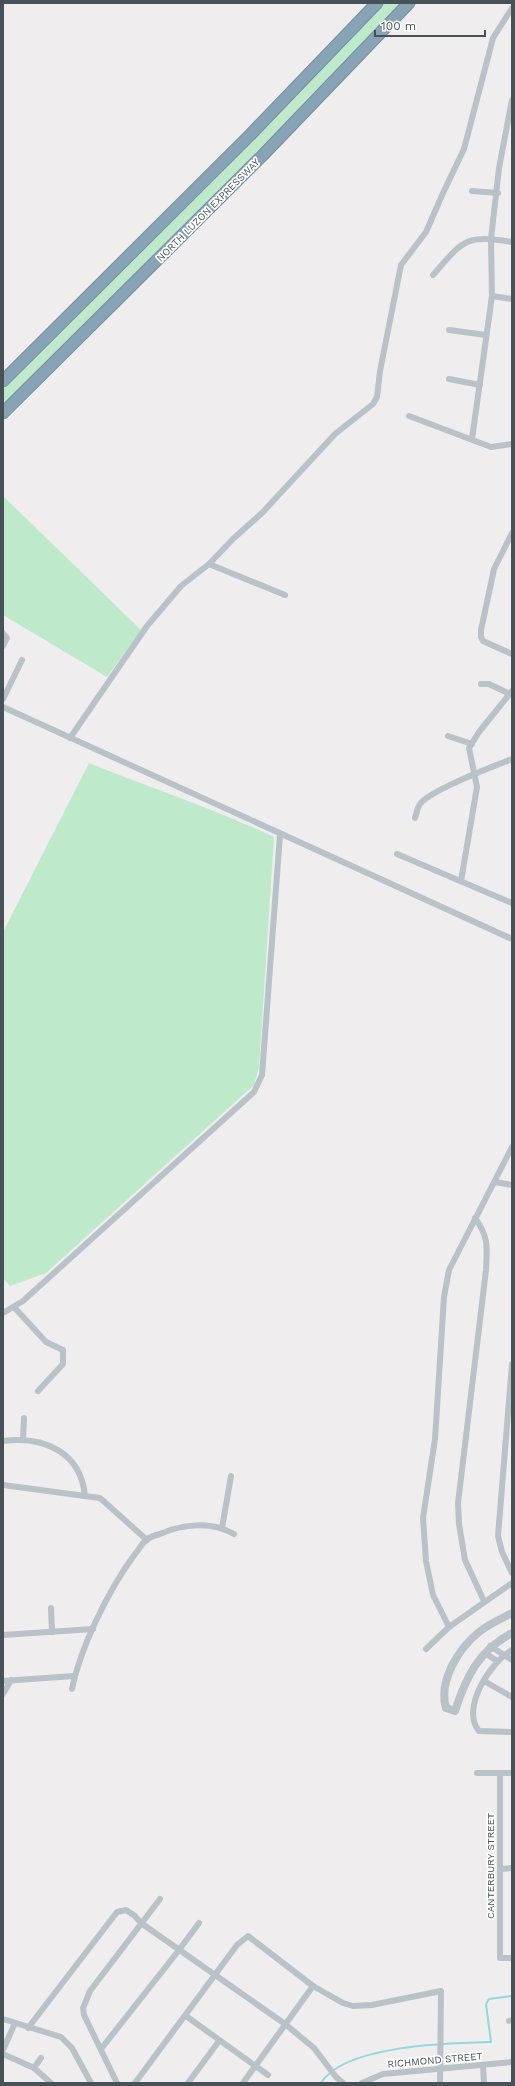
<svg xmlns="http://www.w3.org/2000/svg" width="515" height="2086" viewBox="0 0 515 2086" font-family="'Work Sans',sans-serif">
	<style>
		.green { fill: #bfe9cb }
		.lines { fill: none; stroke-linecap: round; stroke-linejoin: round }
		.stream { stroke: #91d8e1; stroke-width: 2 }
		.motorway-casing { stroke: #758ea2; stroke-width: 13 }
		.minor { stroke: #b9c2c8; stroke-width: 6 }
		.tertiary { stroke: #b9c2c8; stroke-width: 8 }
		.motorway { stroke: #89a3b6; stroke-width: 11 }
		.labels { text-anchor: middle; dominant-baseline: central; stroke-width: 3.5; stroke-linejoin: round; paint-order: stroke }
		.street-label { font-size: 10px; fill: #475158; stroke: #fff }
	</style>
	<rect width="100%" height="100%" fill="#efeded"/>
	<g class="green">
		<path d="M383,3H403L118,294L3,409V389Z"/>
		<path d="M3,496L141,630L107,677L3,615Z"/>
		<path d="M89,763C150,788 213,808 274,837L259,1067L254,1085L46,1273L10,1286L3,1278V932Z"/>
	</g>
	<g class="lines">
		<path class="stream" d="M321,2083C344,2045 450,2043 491,2042L486,2004L489,1999L512,1996"/>
		<defs>
			<g id="motorway">
				<path d="M3,381L248,137L377,3"/>
				<path d="M3,413L262,156L409,3"/>
			</g>
		</defs>
		<use href="#motorway" class="motorway-casing"/>
		<g class="minor">
			<path d="M472,191L498,193"/>
			<path d="M433,275C463,241 464,234 512,242"/>
			<path d="M492,296L512,299"/>
			<path d="M449,330L486,335"/>
			<path d="M449,379L480,385"/>
			<path d="M409,416L491,447L512,444"/>
			<path d="M472,439L492,296L491,239L499,168L512,100"/>
			<path d="M512,533L494,569L481,630V637L483,641L512,654"/>
			<path d="M209,564L234,538L262,513L335,434L373,404L377,397L380,371L401,265L426,232L443,193L464,149L493,38L512,8"/>
			<path d="M3,633L7,638L3,646"/>
			<path d="M481,684H489L510,694"/>
			<path d="M3,699L22,660"/>
			<path d="M3,707L512,939"/>
			<path d="M448,736L472,744"/>
			<path d="M70,738L147,626L181,586L209,564L285,595"/>
			<path d="M415,818C417,813 417,808 420,804C430,790 494,766 512,759"/>
			<path d="M397,854L512,903"/>
			<path d="M461,881L477,787L469,748L479,732L512,691"/>
			<path d="M495,1182L512,1185"/>
			<path d="M475,1218C489,1237 487,1247 486,1270L458,1503L459,1524L465,1560L484,1601"/>
			<path d="M14,1307L46,1342L63,1350V1364L38,1391"/>
			<path d="M3,1313L23,1301L254,1092L262,1075L280,835"/>
			<path d="M512,1364L498,1536L502,1552L512,1573"/>
			<path d="M23,1440L24,1418"/>
			<path d="M3,1441C44,1436 81,1452 85,1496"/>
			<path d="M3,1485L100,1498L147,1540"/>
			<path d="M222,1528L231,1476"/>
			<path d="M51,1608L52,1632"/>
			<path d="M449,1627L433,1595L426,1561L423,1518L435,1439L444,1297L449,1270L512,1147"/>
			<path d="M3,1635L93,1629"/>
			<path d="M490,1646L512,1660"/>
			<path d="M426,1649L449,1627L512,1583"/>
			<path d="M512,1650C491,1661 460,1709 479,1731L512,1732"/>
			<path d="M485,1653L497,1661"/>
			<path d="M3,1681L74,1676"/>
			<path d="M484,1681L512,1697"/>
			<path d="M72,1689C81,1646 109,1589 135,1554C139,1550 142,1543 146,1540C150,1537 156,1535 160,1534C183,1524 211,1521 234,1534"/>
			<path d="M3,1694L11,1680"/>
			<path d="M477,1773H512"/>
			<path d="M500,1774V1958H512"/>
			<path d="M500,1869L512,1868"/>
			<path d="M186,2016L268,2075"/>
			<path d="M3,2019L61,2037L72,2048L91,2083"/>
			<path d="M509,2021L512,2020"/>
			<path d="M28,2028L117,1912L126,1910L135,1916L141,1923L285,2024L314,2048L336,2077L343,2083"/>
			<path d="M101,2049L179,1950L199,1923"/>
			<path d="M3,2050L15,2023"/>
			<path d="M3,2054L34,2068L51,2083"/>
			<path d="M483,2066L484,2083"/>
			<path d="M34,2068L41,2058"/>
			<path d="M117,2083L84,2015L83,2008L90,1991L160,1899"/>
			<path d="M135,2083L237,1945L248,1936L313,1986L343,2003L353,2006L372,2005L441,1991L440,2083"/>
			<path d="M188,2083L219,2041"/>
			<path d="M243,2083L313,1986"/>
			<path d="M362,2083L383,2074L512,2062"/>
		</g>
		<path class="tertiary" d="M512,1613C501,1619 489,1624 479,1632C459,1648 438,1681 446,1708L455,1711C466,1677 479,1650 512,1633"/>
		<use href="#motorway" class="motorway"/>
	</g>
	<g class="labels">
		<g class="street-label">
			<text transform="translate(208 210) rotate(-45)">NORTH LUZON EXPRESSWAY</text>
			<text transform="translate(490 1866) rotate(-90)">CANTERBURY STREET</text>
			<text transform="translate(435 2060) rotate(-5)">RICHMOND STREET</text>
		</g>
	</g>
	<rect width="515" height="2086" fill="none" stroke="#475158" stroke-width="8"/>
	<path d="M375 30v6h110v-6" fill="none" stroke="#475158" stroke-width="2"/>
	<text x="381" y="30" font-size="12" fill="#475158" stroke="#ffffff" stroke-width="3" paint-order="stroke">100 m</text>
</svg>
